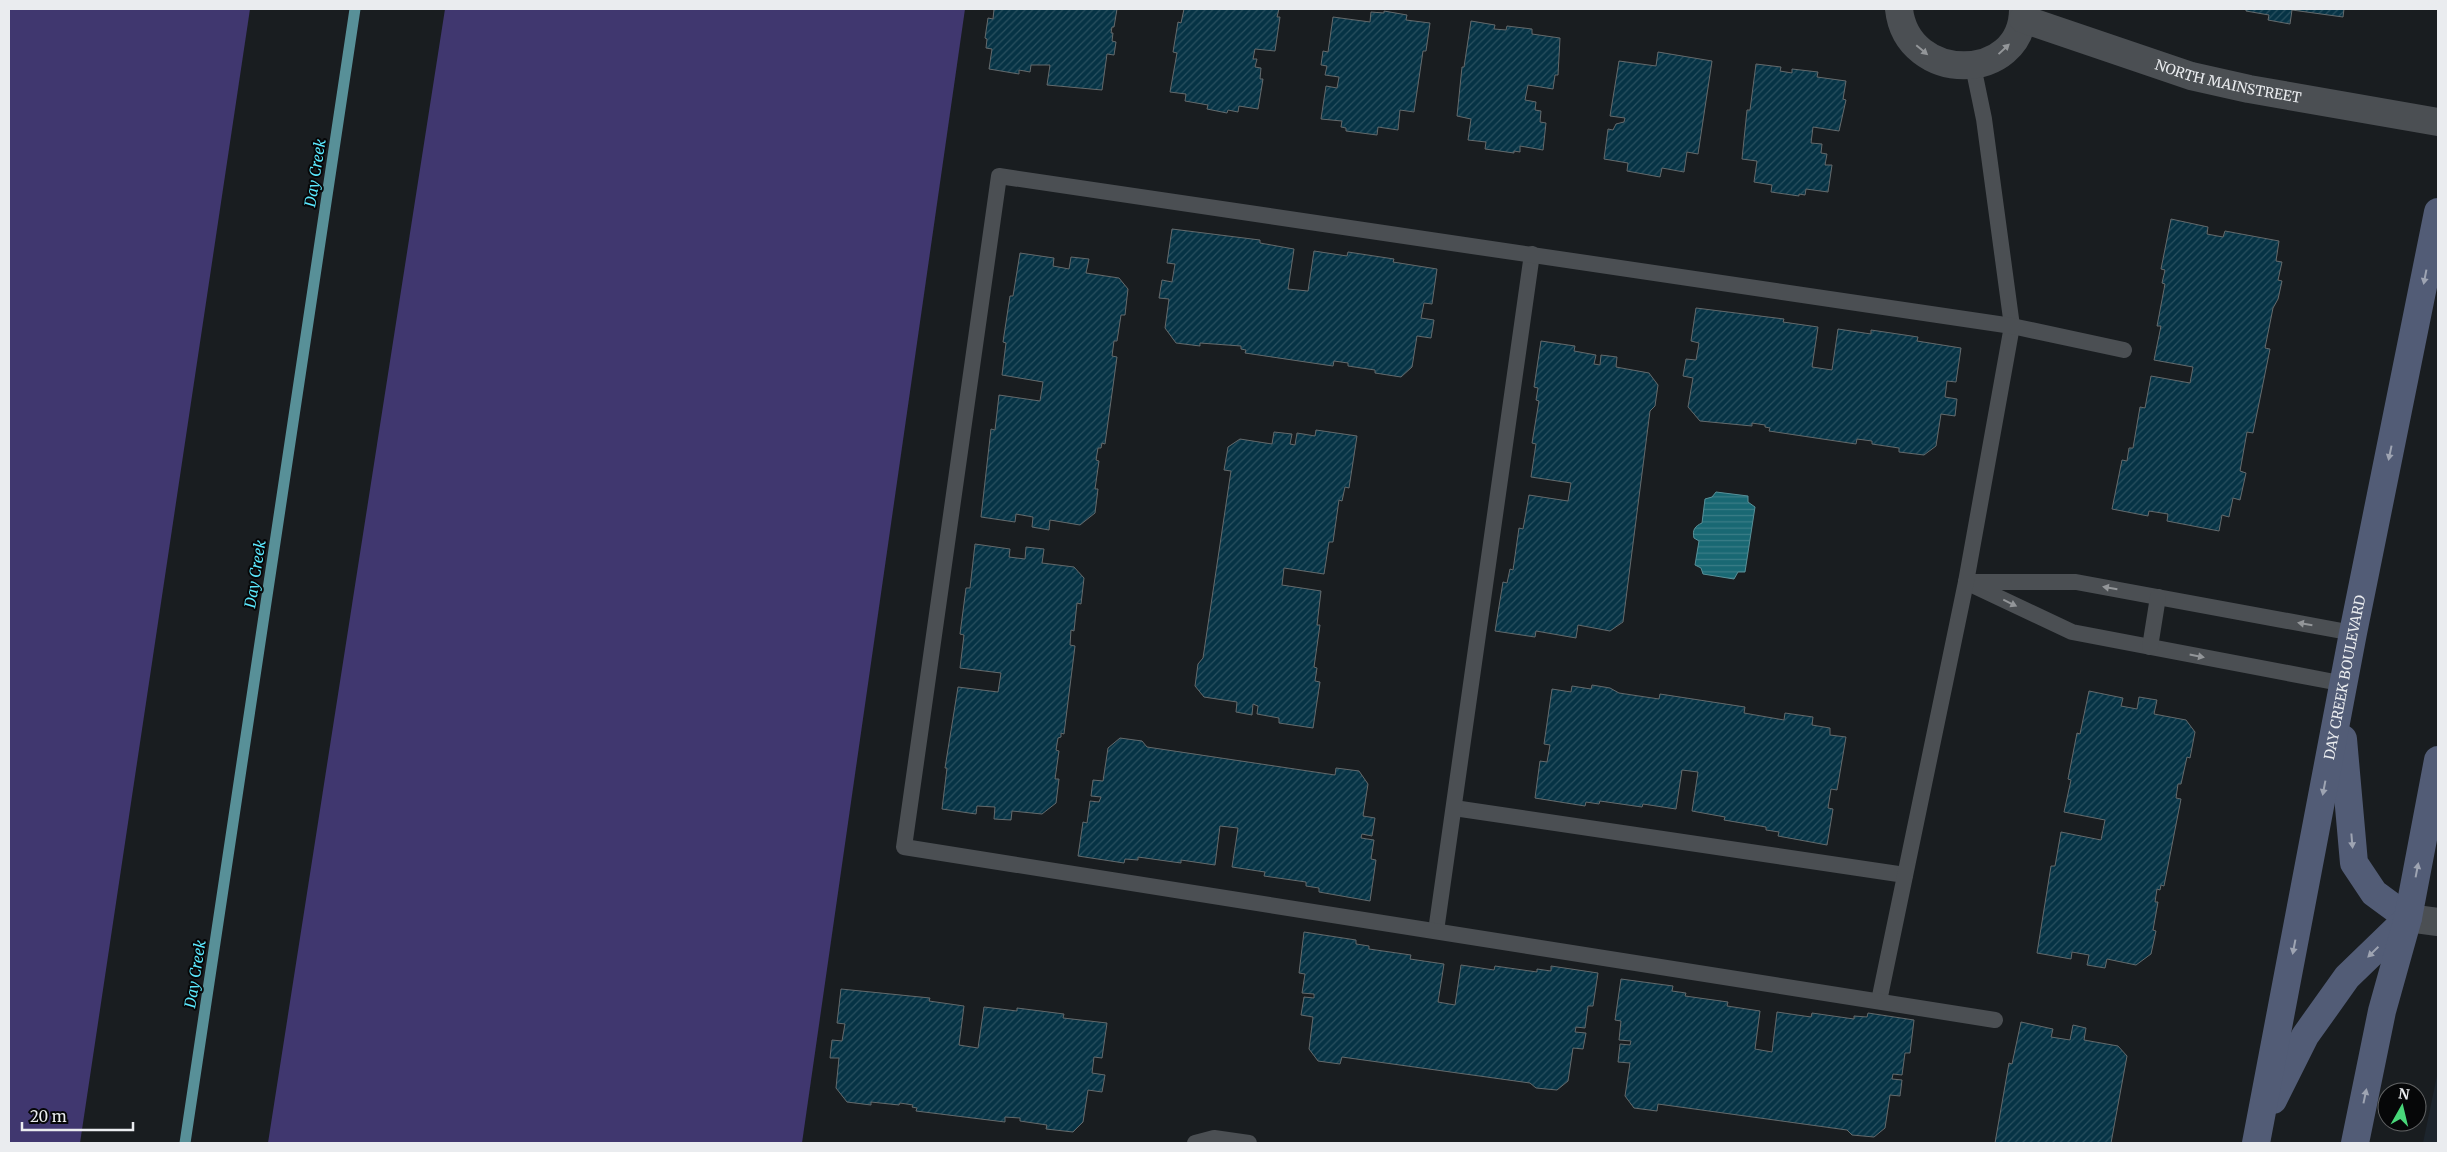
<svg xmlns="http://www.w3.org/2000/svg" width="2447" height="1152" viewBox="0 0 2447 1152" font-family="Merriweather,serif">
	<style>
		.built { fill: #1d252d }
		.grass { fill: #40376f }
		.water { fill: url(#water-rules); stroke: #589098 }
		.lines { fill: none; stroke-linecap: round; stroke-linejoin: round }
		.stream { stroke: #589098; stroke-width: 11 }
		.building { fill: url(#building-hatch); stroke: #646a6c }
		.lane { stroke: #4b4f53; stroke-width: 16 }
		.street { stroke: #4b4f53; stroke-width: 28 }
		.secondary { stroke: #525c76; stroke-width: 28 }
		.oneway { fill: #939699 }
		.oneway2 { fill: #9ea4b2 }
		.labels { text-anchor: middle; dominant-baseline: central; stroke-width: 4; stroke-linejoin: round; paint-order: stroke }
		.street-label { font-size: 14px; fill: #eaecef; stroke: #060708 }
		.water-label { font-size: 15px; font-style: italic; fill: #5be8fe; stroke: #060708 }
	</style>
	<defs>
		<pattern id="water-rules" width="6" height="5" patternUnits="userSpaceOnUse" patternTransform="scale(1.25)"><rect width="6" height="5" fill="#196873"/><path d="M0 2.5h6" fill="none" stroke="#3b7e87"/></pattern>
		<pattern id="building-hatch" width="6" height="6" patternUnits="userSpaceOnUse" patternTransform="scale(1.25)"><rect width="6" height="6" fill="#063345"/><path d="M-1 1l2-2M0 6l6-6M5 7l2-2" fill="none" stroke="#2a5160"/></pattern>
	</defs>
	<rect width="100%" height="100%" fill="#191d20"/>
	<path class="built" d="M2438,1071V1143H2423Z"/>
	<g class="grass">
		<path d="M9,9H250L80,1143H9Z"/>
		<path d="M445,9H965L802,1143H268Z"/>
	</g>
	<path class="water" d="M1716,492L1748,496V502L1755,507L1745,572H1738L1734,579L1703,574L1701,568L1695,565L1699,541L1694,538C1692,530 1695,526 1702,523L1705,499L1712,497Z"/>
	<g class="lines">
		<path class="stream" d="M185,1143L355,9"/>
	</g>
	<g class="building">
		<path d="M994,9H1117L1114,27H1112L1111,33H1113L1112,41L1116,42L1114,55L1107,54L1102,90L1047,85L1050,65H1031L1030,72L1019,70V74L989,69L992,49L986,48L987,39L985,38L988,18L993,19Z"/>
		<path d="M1184,9H1279L1277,17H1280L1275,51L1255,49L1253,59H1257L1255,67L1261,68L1260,79H1263L1258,109L1239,106L1238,112L1228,110L1227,113L1207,109L1208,105L1185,101L1186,94L1170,92L1177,53L1173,52L1178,22L1181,23Z"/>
		<path d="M2246,9H2344L2343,17L2292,10L2290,24L2268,20L2269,15L2246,11Z"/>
		<path d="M1384,11L1407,15L1406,20L1430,23L1426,51H1423L1414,112L1400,110L1398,130L1378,127L1377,135L1346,131V128L1341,127L1342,121L1321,119L1326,86L1337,88L1339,77L1325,75L1327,66L1321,65L1323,51L1328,52L1333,17L1370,22L1371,12L1384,13Z"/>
		<path d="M1471,21L1495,25L1494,29L1506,30L1507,26L1532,29V34L1560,38L1558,75H1555L1553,89L1528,85L1525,100L1536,102L1535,110L1541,111L1540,122L1546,123L1543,150L1520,146V152L1514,151V153L1485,149L1486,142L1468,140L1471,119L1457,116L1462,67H1464Z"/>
		<path d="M1658,52L1712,61L1698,154L1687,152L1684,172L1662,168L1660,177L1627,171L1628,163L1604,159L1608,129L1613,130L1616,124L1624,122L1625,118L1610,116L1619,61L1656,66Z"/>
		<path d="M1756,64L1781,67L1780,71L1792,73V69L1818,72L1817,77L1846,81L1843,99L1846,100L1839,131L1813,127L1811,143L1822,144L1821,153L1827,154L1825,165H1832L1828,192L1806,189L1805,195L1799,194V196L1771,192L1772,185L1754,182L1757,161L1742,159L1747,110H1750Z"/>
		<path d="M2171,219L2208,227L2207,234L2223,237L2225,231L2279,241L2276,261L2282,262L2278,280L2282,281L2278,299L2273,308L2265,348L2270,349L2253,433L2247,432L2240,471L2246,473L2240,500L2233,498L2229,517L2222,515L2219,531L2167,521L2168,514L2149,511L2148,516L2112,509L2122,460L2127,461L2129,448H2133L2140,407L2145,408L2151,376L2190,383L2193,367L2154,360L2161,326H2157L2165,284L2162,283L2165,270L2161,269Z"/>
		<path d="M1172,229L1260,240V243L1294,249L1288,289L1308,291L1314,251L1347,256L1348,252L1394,259L1393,262L1437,269L1432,304L1424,303L1421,318L1434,320L1431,338L1417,336L1412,367L1401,377L1375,373V370L1348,366V363L1334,361L1333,366L1245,353L1246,350L1241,349V346L1200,343V346L1176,343L1165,328L1169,299L1159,298L1162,280L1172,282L1175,264L1167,263Z"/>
		<path d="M1020,253L1054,258L1053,266L1069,269L1071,257L1089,259L1086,273L1119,278L1128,289L1125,315H1121L1117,341H1114L1112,356L1117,357L1105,444L1102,443L1101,448H1098L1096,460L1099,461L1095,489H1098L1095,513L1080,525L1050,520L1049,530L1032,527L1033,517L1016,514L1015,522L981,517L991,429L995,430L999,395L1040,401L1043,382L1002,375L1006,343L1003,342L1010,296H1013Z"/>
		<path d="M1696,308L1784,319L1783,322L1818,327L1812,367L1832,370L1838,329L1871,334V330L1918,337L1917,341L1961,348L1956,382L1947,381L1945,397L1957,399L1955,416L1941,414L1936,446L1924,455L1899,452V448L1872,444V441L1857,439L1856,444L1769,431L1770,428L1765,427V425L1752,423V426L1700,421L1688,407L1693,378L1683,376L1686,359L1696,360L1699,343L1691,341Z"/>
		<path d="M1541,341L1575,346L1574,351L1596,355L1594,364L1600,365L1601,355L1617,357L1616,367L1649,373L1658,385L1655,406L1650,411L1623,622L1610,631L1578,625L1576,638L1536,631L1535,637L1495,631L1503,582L1507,583L1510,569L1513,570L1519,528L1523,529L1529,495L1568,501L1571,483L1531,477L1536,444L1532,443L1539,401L1536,400L1538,388L1534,387Z"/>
		<path d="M1316,430L1357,436L1349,488L1345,487L1342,501L1339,500L1333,542H1329L1324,574L1284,568L1282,585L1321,591L1317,625H1320L1314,667L1317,668L1315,681L1320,682L1313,728L1279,723V718L1257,714L1258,706L1253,704L1252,715L1236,712L1237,702L1204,697L1195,686L1198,664L1203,658L1231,471L1224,470L1228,447L1240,439L1272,444L1274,432L1292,434L1290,444L1295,445L1297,433L1315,436Z"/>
		<path d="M975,544L1010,549L1009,557L1025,559L1026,547L1044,549L1042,563L1074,567L1084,578L1081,604L1077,603L1074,631L1071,630L1070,645L1075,646L1064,734L1061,733V737L1058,738L1056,750L1059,751L1055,779H1059L1056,803L1042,814L1012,811L1011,820L994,819L995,807L977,806L976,814L942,809L947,768H945L958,687L998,692L1001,673L960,668L964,635L960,634L966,588H970Z"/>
		<path d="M1592,685L1610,688L1619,693L1659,699L1660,694L1745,707L1744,713L1784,720L1785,713L1813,717L1812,725L1830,728V735L1846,737L1837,790L1831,789L1828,808L1833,809L1827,845L1778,836L1779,832L1766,830V827L1724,820L1725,817L1692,811L1698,772L1682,770L1676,809L1643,804L1642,807L1600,801L1599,804L1586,802L1585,806L1535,798L1540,761L1547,762L1550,745L1544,744L1552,689L1571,692L1572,686L1591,689Z"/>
		<path d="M2089,691L2123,698L2121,706L2137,709L2139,697L2157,700L2154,714L2186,720L2195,732L2190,758L2187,757L2181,784H2178L2176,798L2181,799L2164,886L2161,885L2160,890L2157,889L2155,902H2158L2153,930L2156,931L2151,954L2136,965L2107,959L2105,968L2087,965L2089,955L2072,952L2071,959L2037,953L2051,866H2055L2061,832L2101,840L2105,820L2064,812L2071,780L2068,779L2077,733L2080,734Z"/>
		<path d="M1120,738L1142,741L1147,747L1335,775L1336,768L1359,771L1368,784L1363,816L1375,818L1372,836L1362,834L1361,838L1374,840L1371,859L1376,860L1370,901L1319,892V888L1306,886V882L1264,876L1265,872L1232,867L1238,828L1220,826L1215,865L1181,860V863L1138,857V860L1125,859L1124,863L1078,856L1083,822L1087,823L1090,801L1099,802L1101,797L1091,796L1093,780L1103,781L1108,748Z"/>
		<path d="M1304,932L1356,940V944L1369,946V949L1411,955L1410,959L1444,964L1438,1002L1455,1005L1461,965L1494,970L1495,966L1537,972V969L1551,971V966L1598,973L1593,1006H1588L1585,1028L1576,1027L1575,1032L1586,1033L1583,1049L1573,1048L1568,1081L1557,1090L1536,1088L1530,1083L1342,1057L1340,1064L1318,1061L1309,1049L1313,1017L1301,1015L1304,997L1314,998V994L1302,993L1305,974L1299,973Z"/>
		<path d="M1621,979L1673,986L1672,991L1686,993L1685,996L1728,1002L1727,1006L1760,1011L1755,1049L1772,1052L1777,1012L1811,1017L1812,1013L1854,1019V1016L1867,1017L1868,1013L1914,1020L1910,1053H1905L1902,1075L1893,1074L1892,1079L1902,1080L1900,1096L1890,1095L1885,1128L1874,1137L1852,1135L1847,1130L1658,1104L1657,1111L1634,1108L1625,1096L1630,1063L1618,1062L1620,1044L1630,1045L1631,1041L1619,1040L1621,1021L1615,1020Z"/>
		<path d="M841,989L930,998L929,1001L964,1006L959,1045L978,1048L984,1007L1017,1011V1008L1064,1014L1063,1018L1107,1023L1102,1058L1094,1057L1092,1073L1105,1075L1102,1092L1088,1090L1083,1122L1073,1132L1046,1129L1047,1125L1020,1121V1118L1005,1117V1122L916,1111L917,1108L912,1107L913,1105L900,1103L899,1105L871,1102V1105L847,1102L836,1088L839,1058H830L832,1040L842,1041L845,1024L837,1023Z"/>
		<path d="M2021,1022L2053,1029L2051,1037L2070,1040L2073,1025L2086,1028L2084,1040L2118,1046L2127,1056L2111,1143H1995L2009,1063L2012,1064Z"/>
	</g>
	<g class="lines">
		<g class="lane">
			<path d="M1966,582L2072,632L2345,684"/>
			<path d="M1970,582H2076L2353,633"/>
			<path d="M2150,647L2158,597"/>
			<path d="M1454,808L1905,875"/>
			<path d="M1436,931L1532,254"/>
			<path d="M1879,1001L1966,582L2012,326L1984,119L1973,66"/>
			<path d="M1995,1020L904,847L999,176L2012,326L2124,350"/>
			<path d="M1195,1143L1214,1138L1249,1143"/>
		</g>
		<g class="street">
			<path d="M1899,9C1907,84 2023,84 2023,9"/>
			<path id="s1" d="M2023,19L2191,76L2249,89L2438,122"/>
			<path d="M2408,918L2438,922"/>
		</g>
		<g class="secondary">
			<path d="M2343,739L2354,863L2374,893L2408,918"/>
			<path d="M2273,1100L2305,1036L2347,977L2407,919"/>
			<path id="s2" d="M2256,1143L2353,633L2438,212"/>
			<path d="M2355,1143L2382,1011L2408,918L2438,760"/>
		</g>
	</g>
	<defs><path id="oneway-solid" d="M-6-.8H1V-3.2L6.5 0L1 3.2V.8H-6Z" transform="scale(1.25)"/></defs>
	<g class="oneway">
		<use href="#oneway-solid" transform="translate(2004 49) rotate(-43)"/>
		<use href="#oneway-solid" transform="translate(1922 50) rotate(40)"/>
		<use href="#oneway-solid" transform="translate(2110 588) rotate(-170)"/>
		<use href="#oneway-solid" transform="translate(2010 603) rotate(26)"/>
		<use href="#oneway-solid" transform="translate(2305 624) rotate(-170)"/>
		<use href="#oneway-solid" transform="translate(2197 656) rotate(11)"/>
	</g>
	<g class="oneway2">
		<use href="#oneway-solid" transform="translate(2425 277) rotate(101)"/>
		<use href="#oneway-solid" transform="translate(2390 453) rotate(102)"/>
		<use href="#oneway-solid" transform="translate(2324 788) rotate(101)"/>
		<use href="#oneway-solid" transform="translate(2352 841) rotate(85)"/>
		<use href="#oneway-solid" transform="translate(2417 870) rotate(-79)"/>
		<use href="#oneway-solid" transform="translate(2294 947) rotate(101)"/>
		<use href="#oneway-solid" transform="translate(2373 952) rotate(136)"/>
		<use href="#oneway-solid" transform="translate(2365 1096) rotate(-78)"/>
	</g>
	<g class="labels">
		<g class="street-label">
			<text stroke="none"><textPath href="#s1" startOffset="215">NORTH MAINSTREET</textPath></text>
			<text stroke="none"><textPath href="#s2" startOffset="474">DAY CREEK BOULEVARD</textPath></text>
		</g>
		<g class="water-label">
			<text transform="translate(315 173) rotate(-81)">Day Creek</text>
			<text transform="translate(255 574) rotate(-81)">Day Creek</text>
			<text transform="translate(195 974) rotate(-81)">Day Creek</text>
		</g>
	</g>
	<rect width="2447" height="1152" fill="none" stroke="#eaecef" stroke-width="20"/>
	<g transform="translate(2402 1107) rotate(8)"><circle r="24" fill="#060708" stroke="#616364"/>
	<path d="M0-4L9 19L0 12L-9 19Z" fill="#48d779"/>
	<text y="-8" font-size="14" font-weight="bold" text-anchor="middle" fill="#eaecef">N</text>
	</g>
	<path d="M22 1122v8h111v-8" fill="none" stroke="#eaecef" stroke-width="2.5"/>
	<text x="30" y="1122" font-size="15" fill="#eaecef" stroke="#060708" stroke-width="4" paint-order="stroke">20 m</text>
</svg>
